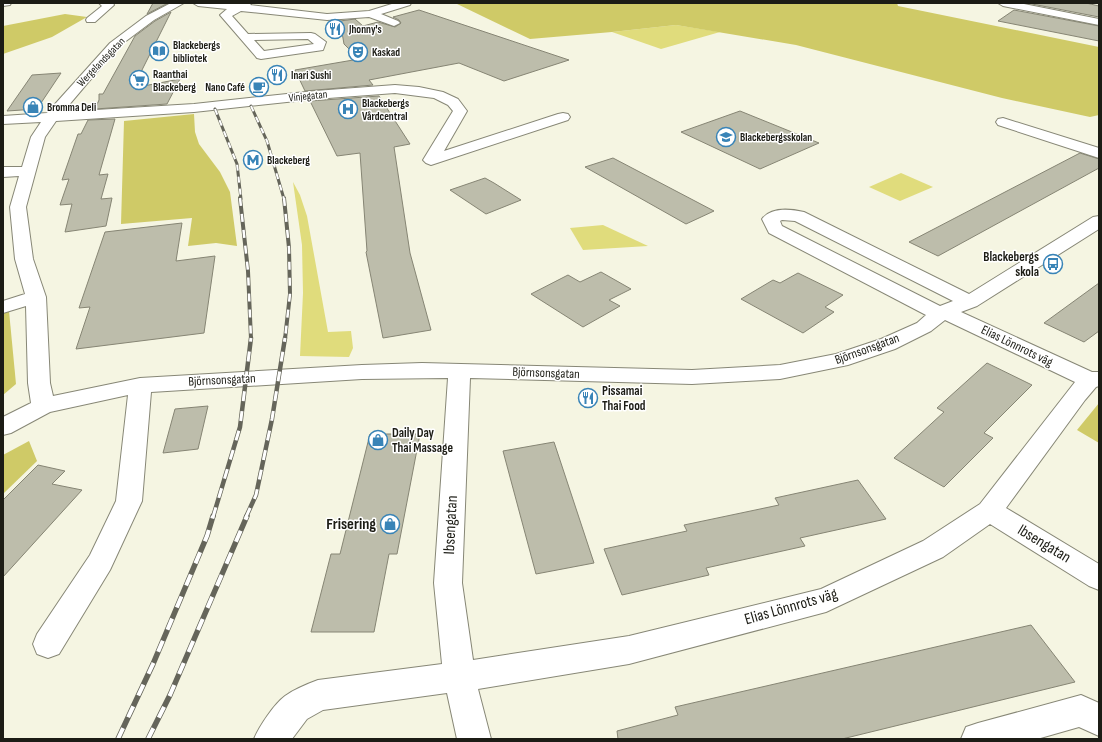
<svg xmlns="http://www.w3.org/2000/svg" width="1102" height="742" viewBox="0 0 1102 742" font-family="'Sofia Sans Condensed',sans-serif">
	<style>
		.green { fill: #e0dc7c }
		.forest { fill: #cfca67 }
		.building { fill: #bdbdab; stroke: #868574 }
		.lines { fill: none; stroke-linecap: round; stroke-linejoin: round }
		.minor-casing { stroke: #878776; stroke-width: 2 }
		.minor { fill: #fff; fill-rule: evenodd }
		.rail-far3-casing { stroke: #65655a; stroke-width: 3 }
		.rail-far2-casing { stroke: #65655a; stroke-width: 4 }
		.rail-far1-casing { stroke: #65655a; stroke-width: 4.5 }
		.rail-casing { stroke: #65655a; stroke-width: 5.5 }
		.rail-far3 { stroke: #fff; stroke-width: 2; stroke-dasharray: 6; stroke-linecap: butt }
		.rail-far2 { stroke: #fff; stroke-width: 2.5; stroke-dasharray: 8; stroke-linecap: butt }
		.rail-far1 { stroke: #fff; stroke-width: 3; stroke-dasharray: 10; stroke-linecap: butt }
		.rail { stroke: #fff; stroke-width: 4; stroke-dasharray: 12; stroke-linecap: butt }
		.labels { text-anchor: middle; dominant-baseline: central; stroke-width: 3; stroke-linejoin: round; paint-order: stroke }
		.far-poi-label { font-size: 11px; font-weight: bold; fill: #1c1c15; stroke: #fff; text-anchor: start }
		.far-street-label { font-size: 11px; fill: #1c1c15; stroke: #fff }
		.poi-label { font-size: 13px; font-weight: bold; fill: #1c1c15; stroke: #fff; text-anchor: start }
		.street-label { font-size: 13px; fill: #1c1c15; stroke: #fff }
		.near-poi-label { font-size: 16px; font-weight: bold; fill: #1c1c15; stroke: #fff; text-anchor: end }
		.near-street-label { font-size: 16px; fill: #1c1c15; stroke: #fff }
	</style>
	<rect width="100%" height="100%" fill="#f5f5e2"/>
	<g class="green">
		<path d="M676,25L720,32L661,49L612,32Z"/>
		<path d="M901,173L933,187L900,201L869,187Z"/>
		<path d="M293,182L300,195L307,216L328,332L351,331L353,348L349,357L300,356L303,293L302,245Z"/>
		<path d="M603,225L648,246L583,250L570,228Z"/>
	</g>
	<g class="forest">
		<path d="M455,3H897L898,6L1099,47V115L1090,117L1002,98L796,45L676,25L612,32L530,39Z"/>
		<path d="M65,14L87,17L52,37L3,54V26Z"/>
		<path d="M194,114L195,132L199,144L220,172L230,192L237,246L216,243L188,246L192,218L121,224L124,121Z"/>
		<path d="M9,311L16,384L3,395V313Z"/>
		<path d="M1099,403V443L1077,430Z"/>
		<path d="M29,441L37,461L3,494V455Z"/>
	</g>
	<g class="building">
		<path d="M153,3H168L147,14Z"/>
		<path d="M1027,3H1086L1099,6V17Z"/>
		<path d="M419,10L569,60L504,81L459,63L369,80L373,85L305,91L295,70L359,59L344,44L340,21L355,19L363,26L378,22L395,27L401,23L399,20L393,17Z"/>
		<path d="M1014,10L1099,26V41L998,21Z"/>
		<path d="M171,12L133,88L180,79L167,104L95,109L99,100V94H103L135,36L155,21Z"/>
		<path d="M61,73L37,109L7,111L32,75Z"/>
		<path d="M379,96L410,144L394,147L410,253L431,330L383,338L366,252L367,251L360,153L337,156L310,101Z"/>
		<path d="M740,111L819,143L760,169L681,132Z"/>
		<path d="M115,119L99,175L108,174L101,199L112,198L106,226L65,232L72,204L60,205L69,179L62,180L78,134H81L88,120Z"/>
		<path d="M1080,153L1099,159V168L938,256L909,242Z"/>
		<path d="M613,158L714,211L686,224L585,167Z"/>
		<path d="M485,178L494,183L521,200L486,214L450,190Z"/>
		<path d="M182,223L176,261L215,256L204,333L76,349L90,307L79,308L105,232Z"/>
		<path d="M601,272L631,289L609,300L620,306L583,327L531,294L568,275L580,282Z"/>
		<path d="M798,273L843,295L825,307L834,312L803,333L741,299L773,280L780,283Z"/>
		<path d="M1099,283V331L1084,342L1044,323Z"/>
		<path d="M987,363L1032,385L984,433L993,438L944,487L894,458L944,412L937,408Z"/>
		<path d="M208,406L198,449L163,453L175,409Z"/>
		<path d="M370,434H420L397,554H389L374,632H311L331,554H340Z"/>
		<path d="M554,442L594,563L536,574L503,451Z"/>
		<path d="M38,465L65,471L52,484L82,490L3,577V500Z"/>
		<path d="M858,480L886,519L800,538L805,546L706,568L709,575L622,595L604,549L687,531L684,525L779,505L775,498Z"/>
		<path d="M1031,625L1075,682L842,739H618L617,731L678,715L675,707Z"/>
	</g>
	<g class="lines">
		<defs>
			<g id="minor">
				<path d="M3,3H11L10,5L3,6Z"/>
				<path d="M99,3H113L114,5L95,22H87L86,20L87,18L102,6Z"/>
				<path d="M171,3H184L154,20L118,47L63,112L194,104L315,91L395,85L419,87L443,92L458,99L467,111L444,151L558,114L563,113L568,114L570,117L568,120L431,165L426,163L423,160L453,111L448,105L434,98L395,93L315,99L194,112L56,121L45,137L26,207L33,259L46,297L50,383L53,396L140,378L362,365L422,363L692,370L780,365L836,354L881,339L917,323L926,315L769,233L762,219C771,207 791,209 804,212L969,294L1093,217L1099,216V229L977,306L961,312L1092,372H1099V386L1096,387L1085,400L1006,508L1099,564V590L1089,586L990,524L943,557L826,612L629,664L478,689L491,739H457L447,693L323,710L307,719L292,739H254C259,727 274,704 285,696C295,689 307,684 318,680L442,664L434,583L448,378L362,379L151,392L142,501L110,570L59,654L48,658L37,654L33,644L37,634L90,555L116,501L128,395L50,412L11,433L3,435V417L31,403L28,383L26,306L3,313V301L25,294L15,259L10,207L19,176L3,177V167H22L31,137L41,122L3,124V116L47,113L110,43L146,16ZM782,220L795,221L953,301L940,306L782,226L780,221ZM945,320L1075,382L980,504L923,541L821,589L629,636L473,660L462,583L470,378L692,384L780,379L848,365L895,349L931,331Z"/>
				<path d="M193,3H252L250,5L327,14L369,11L395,3H411L410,5L381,14L398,21L400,23L394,26L369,17L327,20L241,11L232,16L248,34L311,33L315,34L326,42L323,50L261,59L257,58L220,15L227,9L198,6ZM308,39L314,44L264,51L254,40Z"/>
				<path d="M998,3H1019L1099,19V25L1003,6Z"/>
				<path d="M1003,118L1099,148V158L998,125L996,122L998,119Z"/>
				<path d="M1081,695L1099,703V736L1079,727L1037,739H961L966,727L978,723Z"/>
			</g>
		</defs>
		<use href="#minor" class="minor-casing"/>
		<use href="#minor" class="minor"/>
		<defs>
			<g id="rail-far3">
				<path d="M251,106L267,141L284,199"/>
				<path d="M215,109L237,164L241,199"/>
			</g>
			<g id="rail-far2">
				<path d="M240,198L248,271L251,339"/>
				<path d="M284,198L289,248L290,294L285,339"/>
			</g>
			<g id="rail-far1">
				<path d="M213,517L240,427L251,338"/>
				<path d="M246,517L256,495L272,419L285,338"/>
			</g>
			<g id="rail">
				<path d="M118,739L153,664L207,536L213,516"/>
				<path d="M148,739L170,695L247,516"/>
			</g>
		</defs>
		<use href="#rail-far3" class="rail-far3-casing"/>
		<use href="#rail-far2" class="rail-far2-casing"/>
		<use href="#rail-far1" class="rail-far1-casing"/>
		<use href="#rail" class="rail-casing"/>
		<use href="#rail-far3" class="rail-far3"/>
		<use href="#rail-far2" class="rail-far2"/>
		<use href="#rail-far1" class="rail-far1"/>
		<use href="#rail" class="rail"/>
	</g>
	<defs>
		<symbol id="restaurant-ring" viewBox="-11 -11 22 22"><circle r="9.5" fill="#fff" stroke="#3984b7" stroke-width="1.5"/><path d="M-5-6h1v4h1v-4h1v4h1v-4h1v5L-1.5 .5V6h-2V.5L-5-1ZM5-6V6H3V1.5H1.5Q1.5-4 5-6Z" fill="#3984b7"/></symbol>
		<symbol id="library-ring" viewBox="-11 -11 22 22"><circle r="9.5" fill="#fff" stroke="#3984b7" stroke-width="1.5"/><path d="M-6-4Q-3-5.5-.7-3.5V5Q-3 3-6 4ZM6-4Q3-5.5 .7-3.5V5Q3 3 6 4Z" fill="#3984b7"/></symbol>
		<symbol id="theatre-ring" viewBox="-11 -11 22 22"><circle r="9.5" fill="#fff" stroke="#3984b7" stroke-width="1.5"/><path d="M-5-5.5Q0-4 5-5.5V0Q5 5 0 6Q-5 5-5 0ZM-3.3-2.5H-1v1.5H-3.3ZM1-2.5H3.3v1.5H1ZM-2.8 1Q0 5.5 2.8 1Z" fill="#3984b7"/></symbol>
		<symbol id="supermarket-ring" viewBox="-11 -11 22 22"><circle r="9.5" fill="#fff" stroke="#3984b7" stroke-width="1.5"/><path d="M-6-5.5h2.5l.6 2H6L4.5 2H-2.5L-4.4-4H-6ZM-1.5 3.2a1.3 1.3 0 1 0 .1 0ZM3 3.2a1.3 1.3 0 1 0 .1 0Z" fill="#3984b7"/></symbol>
		<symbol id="cafe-ring" viewBox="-11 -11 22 22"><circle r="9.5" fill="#fff" stroke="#3984b7" stroke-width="1.5"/><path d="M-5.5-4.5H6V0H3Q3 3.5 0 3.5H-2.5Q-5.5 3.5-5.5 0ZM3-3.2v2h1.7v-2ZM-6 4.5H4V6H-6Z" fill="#3984b7"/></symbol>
		<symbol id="shop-ring" viewBox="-11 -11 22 22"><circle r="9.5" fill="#fff" stroke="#3984b7" stroke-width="1.5"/><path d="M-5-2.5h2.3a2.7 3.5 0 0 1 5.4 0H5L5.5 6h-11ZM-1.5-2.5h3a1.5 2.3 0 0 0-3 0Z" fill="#3984b7"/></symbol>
		<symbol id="hospital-ring" viewBox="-11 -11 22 22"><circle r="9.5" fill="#fff" stroke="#3984b7" stroke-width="1.5"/><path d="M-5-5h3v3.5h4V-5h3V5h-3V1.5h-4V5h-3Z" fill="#3984b7"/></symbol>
		<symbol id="school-ring" viewBox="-11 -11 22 22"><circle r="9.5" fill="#fff" stroke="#3984b7" stroke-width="1.5"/><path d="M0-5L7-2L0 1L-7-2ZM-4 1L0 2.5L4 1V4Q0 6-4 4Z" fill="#3984b7"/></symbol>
		<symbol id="metro-ring" viewBox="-11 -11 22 22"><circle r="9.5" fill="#fff" stroke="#3984b7" stroke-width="1.5"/><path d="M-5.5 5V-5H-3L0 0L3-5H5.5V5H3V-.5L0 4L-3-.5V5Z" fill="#3984b7"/></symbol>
		<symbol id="bus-ring" viewBox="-11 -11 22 22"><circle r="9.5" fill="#fff" stroke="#3984b7" stroke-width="1.5"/><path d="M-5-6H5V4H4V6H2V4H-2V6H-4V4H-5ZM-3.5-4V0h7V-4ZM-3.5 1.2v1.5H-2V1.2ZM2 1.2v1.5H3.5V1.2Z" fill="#3984b7"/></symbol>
	</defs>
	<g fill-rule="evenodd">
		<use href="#restaurant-ring" x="324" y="18" width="22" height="22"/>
		<use href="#library-ring" x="148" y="40" width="22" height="22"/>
		<use href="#theatre-ring" x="347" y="41" width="22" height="22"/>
		<use href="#restaurant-ring" x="266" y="64" width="22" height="22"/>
		<use href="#supermarket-ring" x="128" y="69" width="22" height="22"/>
		<use href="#cafe-ring" x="248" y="76" width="22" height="22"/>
		<use href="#shop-ring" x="22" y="96" width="22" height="22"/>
		<use href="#hospital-ring" x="337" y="98" width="22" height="22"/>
		<use href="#school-ring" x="715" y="126" width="22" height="22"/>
		<use href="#metro-ring" x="242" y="149" width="22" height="22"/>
		<use href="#bus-ring" x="1042" y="253" width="22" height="22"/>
		<use href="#restaurant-ring" x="577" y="387" width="22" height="22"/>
		<use href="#shop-ring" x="367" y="429" width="22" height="22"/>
		<use href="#shop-ring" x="379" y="513" width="22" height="22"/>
	</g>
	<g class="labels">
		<g class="far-poi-label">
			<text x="349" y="29">Jhonny's</text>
			<text x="173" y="45">Blackebergs<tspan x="173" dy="13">bibliotek</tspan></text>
			<text x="372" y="52">Kaskad</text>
			<text x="153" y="74">Raanthai<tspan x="153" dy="13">Blackeberg</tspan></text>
			<text x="291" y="75">Inari Sushi</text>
			<text x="245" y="87" text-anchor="end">Nano Café</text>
			<text x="362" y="103">Blackebergs<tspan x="362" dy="13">Vårdcentral</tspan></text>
			<text x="47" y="107">Bromma Deli</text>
			<text x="740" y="137">Blackebergsskolan</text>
			<text x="267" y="160">Blackeberg</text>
		</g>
		<g class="far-street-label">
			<text transform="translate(101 62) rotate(-46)">Wergelandsgatan</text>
			<text transform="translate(308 96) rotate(-6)">Vinjegatan</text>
		</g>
		<g class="poi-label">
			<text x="1039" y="257" text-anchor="end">Blackebergs<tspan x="1039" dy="15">skola</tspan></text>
			<text x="602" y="391">Pissamai<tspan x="602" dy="15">Thai Food</tspan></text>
			<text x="392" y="433">Daily Day<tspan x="392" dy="15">Thai Massage</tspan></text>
		</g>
		<g class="street-label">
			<text transform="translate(1017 346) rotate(26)">Elias Lönnrots väg</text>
			<text transform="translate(867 349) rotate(-20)">Björnsonsgatan</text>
			<text transform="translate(546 373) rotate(2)">Björnsonsgatan</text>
			<text transform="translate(222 380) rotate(-3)">Björnsonsgatan</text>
		</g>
		<g class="near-poi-label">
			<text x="376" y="524">Frisering</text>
		</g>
		<g class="near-street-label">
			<text transform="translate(451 525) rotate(-87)">Ibsengatan</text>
			<text transform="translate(1044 544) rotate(31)">Ibsengatan</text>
			<text transform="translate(791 607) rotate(-16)">Elias Lönnrots väg</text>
		</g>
	</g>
	<rect width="1102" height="742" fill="none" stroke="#1c1c15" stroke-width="8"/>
</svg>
